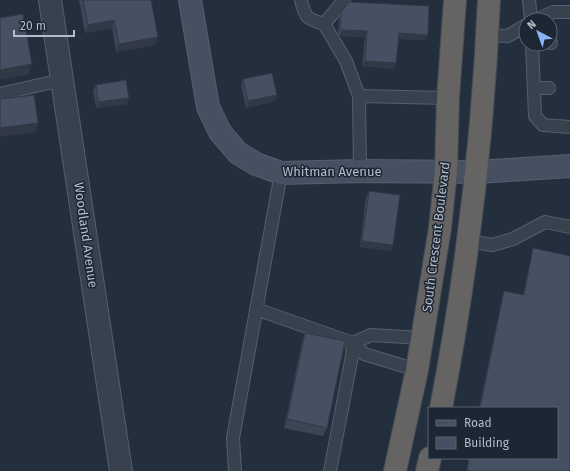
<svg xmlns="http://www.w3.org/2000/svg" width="570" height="471" viewBox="0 0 570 471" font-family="'Fira Sans',sans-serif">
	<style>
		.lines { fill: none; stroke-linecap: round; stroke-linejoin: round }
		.service-casing { stroke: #565f6c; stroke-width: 14 }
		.minor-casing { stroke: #565f6c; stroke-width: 24 }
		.secondary-casing { stroke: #565f6c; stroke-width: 24 }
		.trunk-casing { stroke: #434c59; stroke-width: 24 }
		.service { stroke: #38414e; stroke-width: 12 }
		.minor { stroke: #38414e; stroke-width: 22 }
		.secondary { stroke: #465061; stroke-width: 22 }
		.trunk { stroke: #656462; stroke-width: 22 }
		.wall { fill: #3b4654 }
		.shaded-wall { fill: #303945 }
		.building { fill: #455162; stroke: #303945 }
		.labels { text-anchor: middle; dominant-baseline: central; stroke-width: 3; stroke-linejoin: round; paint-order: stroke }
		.street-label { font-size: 13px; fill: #b4bcc9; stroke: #1d2633 }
	</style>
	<rect width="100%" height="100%" fill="#242f3e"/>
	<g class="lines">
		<defs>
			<g id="service">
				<path d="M301,0C305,18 307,19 324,24L346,61L359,96L360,171"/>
				<path d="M529,0L531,20"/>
				<path d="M536,20L553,12H570"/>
				<path d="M324,24L344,0"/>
				<path d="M487,35L508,36L526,25"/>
				<path d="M550,43H551"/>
				<path d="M532,44L535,116L543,125L570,127"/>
				<path d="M534,88H549"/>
				<path d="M0,94L62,80"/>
				<path d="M359,96L448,98"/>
				<path d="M469,241L492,245L513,239L545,222L570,227"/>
				<path d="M256,309L353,343L364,354L417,370"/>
				<path d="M353,343L371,335L422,338"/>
				<path d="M235,471L233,438L281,173"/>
				<path d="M330,471L352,356L353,343"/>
			</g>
			<path id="minor" d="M50,0L121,471"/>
			<path id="secondary" d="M190,0L208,107L220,132L238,153L256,164L281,173L360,171L477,172L570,166"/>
			<g id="trunk">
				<path d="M441,408C467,273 483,137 489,0"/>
				<path d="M395,471L417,370L440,228L446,171L448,98L455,0"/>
				<path d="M427,471L430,458"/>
			</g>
		</defs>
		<use href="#service" class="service-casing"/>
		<use href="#minor" class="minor-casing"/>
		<use href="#secondary" class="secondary-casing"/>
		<use href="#trunk" class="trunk-casing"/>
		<use href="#service" class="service"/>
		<use href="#minor" class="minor"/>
		<use href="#secondary" class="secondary"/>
		<use href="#trunk" class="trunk"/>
	</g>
	<g class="wall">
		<path d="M79,0H151L158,37L155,45L116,52L112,28L85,33Z"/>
		<path d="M341,12L426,40L399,39L394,69L362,66L365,37L340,36L338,33L339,18Z"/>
		<path d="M243,79L277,95L275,101L246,108L241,85Z"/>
		<path d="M96,85L129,98L127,104L96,108L93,91Z"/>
		<path d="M369,191L393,245L391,251L360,247L366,197Z"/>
		<path d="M533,248L570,471H466L469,458H557V408H479L503,294L504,291L523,295Z"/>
		<path d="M305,333L327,428L323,436L284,428L302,342Z"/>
	</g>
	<g class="shaded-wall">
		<path d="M114,20L112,28L85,33L88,25Z"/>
		<path d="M342,30L367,31L365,37L340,36Z"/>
		<path d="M399,33L428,35L426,40L397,39Z"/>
		<path d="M158,37L155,45L116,52L119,44Z"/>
		<path d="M365,61L396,63L394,69L362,66Z"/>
		<path d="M32,64L28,75L0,80V70Z"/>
		<path d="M277,95L275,101L246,108L248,101Z"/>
		<path d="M129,98L127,104L96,108L98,102Z"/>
		<path d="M38,123L35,132L0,137V128Z"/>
		<path d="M362,241L393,245L391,251L360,247Z"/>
	</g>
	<g class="building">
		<path d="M83,0H151L158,37L119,44L114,20L88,25Z"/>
		<path d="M349,2L429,6L428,35L399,33L396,63L365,61L367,31L342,30L340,27L341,12Z"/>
		<path d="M23,14L32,64L0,70V18Z"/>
		<path d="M272,73L277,95L248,101L243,79Z"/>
		<path d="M126,80L129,98L98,102L96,85Z"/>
		<path d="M34,95L38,123L0,128V99Z"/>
		<path d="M369,191L400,195L393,245L362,241Z"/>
		<path d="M533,248L570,256V471H467L469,458H557V408H480L504,291L524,295Z"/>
		<path d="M305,333L345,341L327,428L287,419Z"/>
	</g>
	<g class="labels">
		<g class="street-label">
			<text x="332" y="171">Whitman Avenue</text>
			<text transform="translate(86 235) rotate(82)">Woodland Avenue</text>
			<text transform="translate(436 237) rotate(-83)">South Crescent Boulevard</text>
		</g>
	</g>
	<rect x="428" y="407" width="130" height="52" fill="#1d2633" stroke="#59626f"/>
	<rect x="436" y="420" width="20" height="6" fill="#465061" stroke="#59626f"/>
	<text x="464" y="427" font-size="12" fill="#b4bcc9">Road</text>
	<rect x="436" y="437" width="20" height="12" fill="#455162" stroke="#59626f"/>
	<text x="464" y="447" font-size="12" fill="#b4bcc9">Building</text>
	<g transform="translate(538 32) rotate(319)"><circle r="19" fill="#1d2633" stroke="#59626f"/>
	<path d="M0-3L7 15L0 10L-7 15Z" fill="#8ab4f8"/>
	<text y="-6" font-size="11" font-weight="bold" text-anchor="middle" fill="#b4bcc9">N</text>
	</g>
	<path d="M14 30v6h60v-6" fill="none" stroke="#b4bcc9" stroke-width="2"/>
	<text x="20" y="30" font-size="12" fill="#b4bcc9" stroke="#1d2633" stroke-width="3" paint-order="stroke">20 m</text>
</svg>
